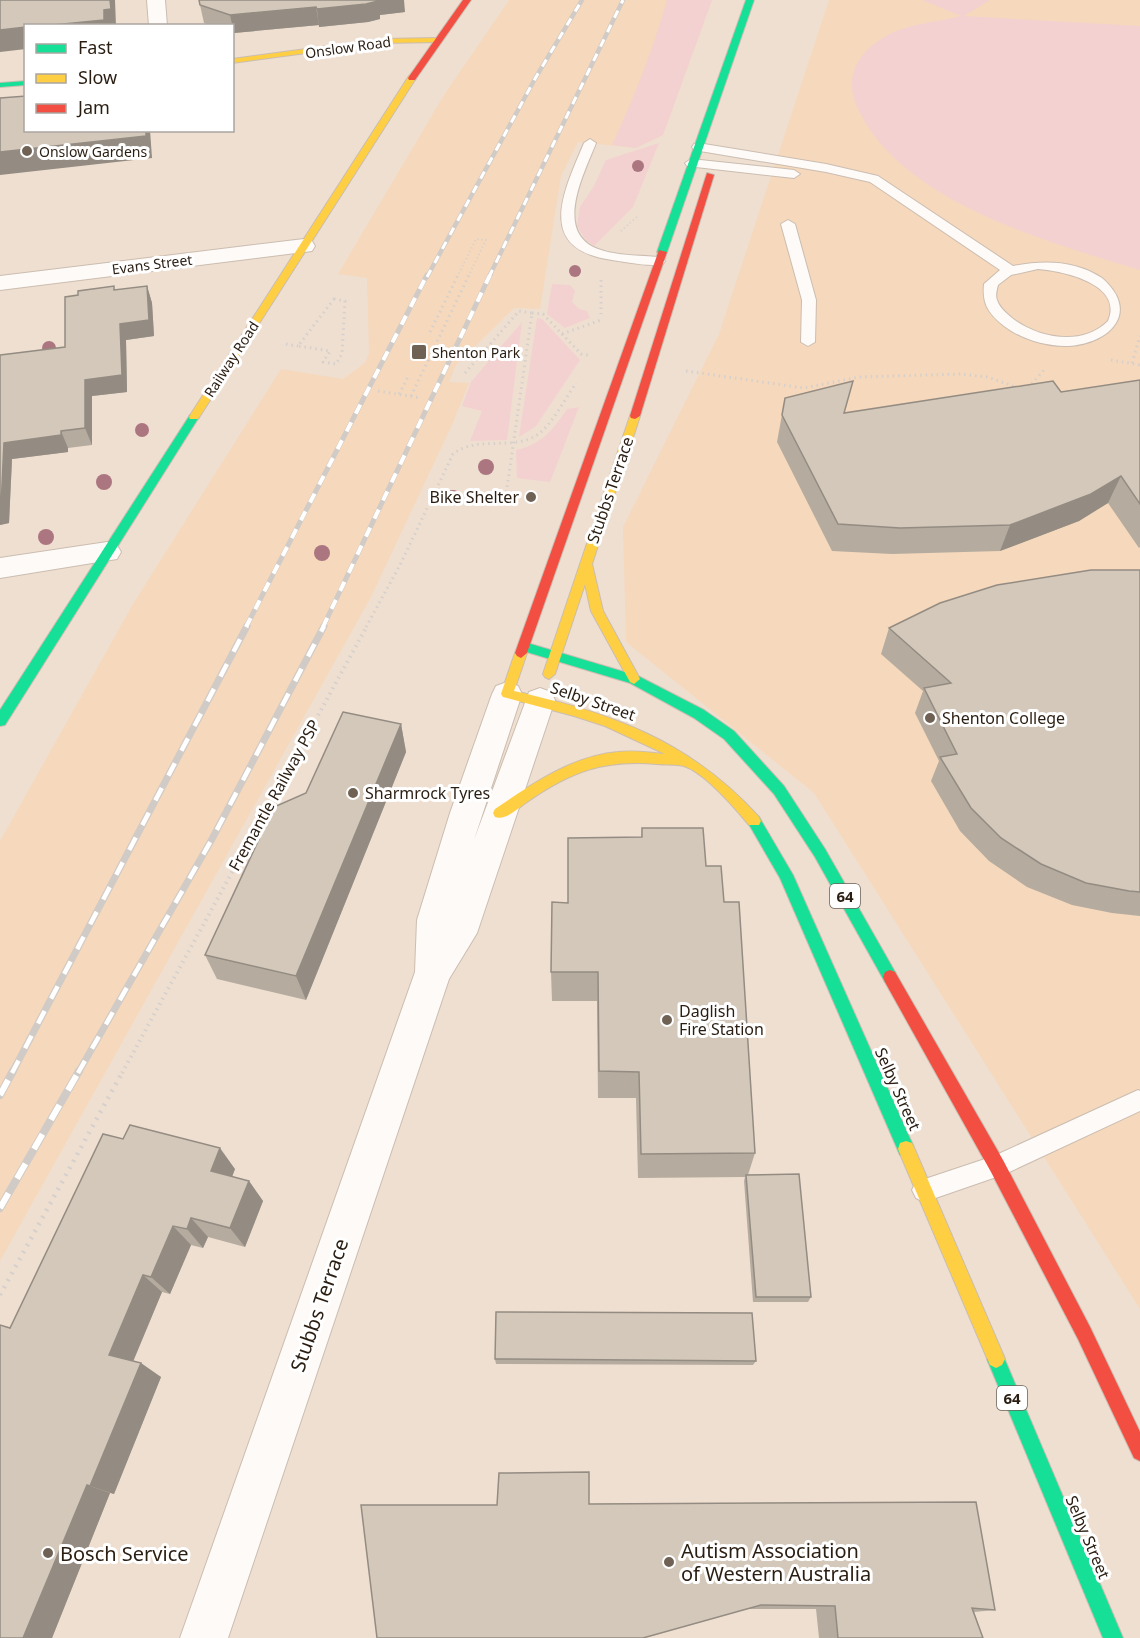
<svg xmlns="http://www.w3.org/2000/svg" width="1140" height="1638" viewBox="0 0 1140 1638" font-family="'Noto Sans',sans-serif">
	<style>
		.built { fill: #f6d8bc }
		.green { fill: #f3d1d0 }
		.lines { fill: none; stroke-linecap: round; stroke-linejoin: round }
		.lane-casing { stroke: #cbbdb0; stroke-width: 2 }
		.street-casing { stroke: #cbbdb0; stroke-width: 2 }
		.fast-casing { stroke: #cbbdb0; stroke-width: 2 }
		.slow-casing { stroke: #cbbdb0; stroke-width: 2 }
		.jam-casing { stroke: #cbbdb0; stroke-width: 2 }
		.path-far3 { stroke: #d5d0cc; stroke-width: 2; stroke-dasharray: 1 3; stroke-linecap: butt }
		.path-far2 { stroke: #d5d0cc; stroke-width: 3; stroke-dasharray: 1.5 4; stroke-linecap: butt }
		.path-far1 { stroke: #d5d0cc; stroke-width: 4; stroke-dasharray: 1.5 4.5; stroke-linecap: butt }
		.path { stroke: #d5d0cc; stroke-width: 4.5; stroke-dasharray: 2 6; stroke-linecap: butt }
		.lane { fill: #fdfaf8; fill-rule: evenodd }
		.street { fill: #fdfaf8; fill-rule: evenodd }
		.fast { fill: #16e098; fill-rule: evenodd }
		.slow { fill: #ffcf43; fill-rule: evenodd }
		.jam { fill: #f24e42; fill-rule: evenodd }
		.rail-far3-casing { stroke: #d0cbc6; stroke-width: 4.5 }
		.rail-far2-casing { stroke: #d0cbc6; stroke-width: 5 }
		.rail-far1-casing { stroke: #d0cbc6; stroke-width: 7 }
		.rail-casing { stroke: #d0cbc6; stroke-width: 8 }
		.rail-far3 { stroke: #fff; stroke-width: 3; stroke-dasharray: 8; stroke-linecap: butt }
		.rail-far2 { stroke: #fff; stroke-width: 4; stroke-dasharray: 10; stroke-linecap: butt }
		.rail-far1 { stroke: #fff; stroke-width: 4.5; stroke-dasharray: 14; stroke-linecap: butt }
		.rail { stroke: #fff; stroke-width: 6; stroke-dasharray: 17; stroke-linecap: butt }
		.tree { fill: #ac7680 }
		.wall { fill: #b5ac9f }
		.shaded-wall { fill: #948c82 }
		.building { fill: #d3c8b9; stroke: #948c82; stroke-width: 1.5 }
		.poi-dot { fill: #6f6154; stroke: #fff; stroke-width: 2 }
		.labels { text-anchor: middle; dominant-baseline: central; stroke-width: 6; stroke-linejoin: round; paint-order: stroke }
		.far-street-label { font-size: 14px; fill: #2a1d11; stroke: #fff }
		.far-poi-label { font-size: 14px; fill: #2a1d11; stroke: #fff; text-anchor: start }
		.shield { fill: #fff; stroke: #6a6158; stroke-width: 1.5 }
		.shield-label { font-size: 15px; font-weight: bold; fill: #2a1d11 }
		.street-label { font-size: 16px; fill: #2a1d11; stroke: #fff }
		.poi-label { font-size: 16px; fill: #2a1d11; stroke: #fff; text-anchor: start }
		.near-street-label { font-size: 20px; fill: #2a1d11; stroke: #fff }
		.near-poi-label { font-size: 20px; fill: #2a1d11; stroke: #fff; text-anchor: start }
	</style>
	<rect width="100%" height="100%" fill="#efdfd1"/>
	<g class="built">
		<path d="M509,0H712L663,135L636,148L578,142L561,176L540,309L514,308L456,365L449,382L469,383L452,425L371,597L0,1261V841L133,604L281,369L343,379L365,363L369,353L367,278L338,274L444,95Z"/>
		<path d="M829,0H1140V1309L814,793L626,642L623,527L719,334Z"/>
	</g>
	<g class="green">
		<path d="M667,0H712L663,135L636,148L612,145C634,97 653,50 667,0Z"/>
		<path d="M922,0H990L964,16L1140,26V270C1048,242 895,201 855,102C845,75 860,51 883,38C906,23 935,23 961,16Z"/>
		<path d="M659,143L633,207L594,246L585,239L577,226L580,207L594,186L606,160Z"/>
		<path d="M552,284L570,285L575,291L572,302L579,309L587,311L590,318L565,328L547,314Z"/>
		<path d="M537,318L542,319L580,360L536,426L519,437Z"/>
		<path d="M522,322L507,440L470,441L482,411L462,406L471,382Z"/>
		<path d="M579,407L550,482L517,478L516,450C541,445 554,429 567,409Z"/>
	</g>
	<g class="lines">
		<defs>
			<g id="lane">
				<path d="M590,139L596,143C584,174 553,232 598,249C616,256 639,255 658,257L665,261L663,264C648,267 627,262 612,260C535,249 563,193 584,143Z"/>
				<path d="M698,143L826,164L878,176L1013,266C1043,260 1075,260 1102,278C1140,311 1112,343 1069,346C1047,347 1021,339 1004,326C988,313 982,304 984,284L1000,270L870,182L826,172L694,150L692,147L694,144ZM1038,269C1063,271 1124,284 1108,321C1082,347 1038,338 1012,318C1006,313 999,307 997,300C995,296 997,289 998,285L1011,275Z"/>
				<path d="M691,159L794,170L800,174L794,178L687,166L685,163Z"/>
				<path d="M788,220L795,224L816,300L815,342L808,346L801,342L802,300L781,224Z"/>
				<path d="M1138,1090L1140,1091V1111L1005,1174L924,1202L916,1198L912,1190L916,1182L994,1156Z"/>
			</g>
			<g id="street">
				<path d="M147,0H165L167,26H149Z"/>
				<path d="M304,239L312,241L315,246L312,251L0,290V276Z"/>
				<path d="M107,542L117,545L121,552L117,559L0,578V558Z"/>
				<path d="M507,682L518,686L522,694L474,840L529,692L540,688L551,692L555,700L477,933L449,979L228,1638H180L415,972L417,920L450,813L492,694L496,686Z"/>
			</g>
			<g id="fast">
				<path d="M746,0H754L667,252L659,254L657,252Z"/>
				<path d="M26,81V85L0,87V83Z"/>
				<path d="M194,414L199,417L5,725L0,726V710L190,415Z"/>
				<path d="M524,642L638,676L704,710L734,731L784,786L825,849L895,972L897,977L895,982L890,984L885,982L815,857L774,794L724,739L694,718L630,683L520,650L518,647Z"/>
				<path d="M754,815L759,817L793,875L912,1143L914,1149L912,1155L906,1157L900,1155L780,878L747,821L749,817Z"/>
				<path d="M996,1350L1002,1353L1123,1638H1103L987,1359L990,1353Z"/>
			</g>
			<g id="slow">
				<path d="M438,38L442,40L441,42L381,43L232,63V59L381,39Z"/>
				<path d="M409,76L416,78L198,419H190L189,417Z"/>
				<path d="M635,413L640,416L592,564L603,611L640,679L634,684L630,682L591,611L585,584L555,674L549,679L545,677L543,674L630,416Z"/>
				<path d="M521,648L527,653L514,691C612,713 690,741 759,817L761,821L759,825H749C735,808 705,773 684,766C677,764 665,765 657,764C604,759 570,772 527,802C518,808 506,821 495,817L493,813L495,809C532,784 572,756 618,752C634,750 650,753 665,754L605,726L574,716L503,697L501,694L515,653Z"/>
				<path d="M906,1141L912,1143L1005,1359L1002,1365L996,1368L990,1365L898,1149L900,1143Z"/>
			</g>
			<g id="jam">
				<path d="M463,0H471L415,80H409L408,78Z"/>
				<path d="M707,173L714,175L640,416L635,419L631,418L630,416Z"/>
				<path d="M659,250L667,252L527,653L521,658L517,656L515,653Z"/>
				<path d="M890,970L895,972L1003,1160L1090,1327L1140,1432V1461L1134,1458L1078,1339L991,1172L885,982L883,977L885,972Z"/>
			</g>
		</defs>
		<use href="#lane" class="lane-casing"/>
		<use href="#street" class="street-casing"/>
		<use href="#fast" class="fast-casing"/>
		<use href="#slow" class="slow-casing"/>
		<use href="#jam" class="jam-casing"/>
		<g class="path-far3">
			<path d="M621,231L638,216"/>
			<path d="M457,277L476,239L486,240L468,277"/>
		</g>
		<g class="path-far2">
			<path d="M601,280V314"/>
			<path d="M334,299L345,301L342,354L336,364L323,362L330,351L298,346Z"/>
			<path d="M532,313L543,314L581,354L588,355"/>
			<path d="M430,332L458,275"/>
			<path d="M562,334L601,320"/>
			<path d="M286,344L298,346"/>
			<path d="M419,352L431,354"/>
			<path d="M1111,360L1140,365"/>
			<path d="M1132,363L1140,336"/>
			<path d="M686,371L804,388L859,377L961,374L987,377L1019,388"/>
			<path d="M465,373L519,311L532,313L506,495"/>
			<path d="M1028,388L1045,369"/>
			<path d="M378,391L421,398"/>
			<path d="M399,394L409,375"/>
			<path d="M411,396L469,275"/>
			<path d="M366,627L400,565L453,454C478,434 516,453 541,432C553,422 567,396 576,383"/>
		</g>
		<path class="path-far1" d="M122,1073L367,626"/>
		<path class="path" d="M0,1295L123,1071"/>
		<use href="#lane" class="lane"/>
		<use href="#street" class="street"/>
		<use href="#fast" class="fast"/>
		<use href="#slow" class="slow"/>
		<use href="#jam" class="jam"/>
		<defs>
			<g id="rail-far3">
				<path d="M427,277L536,77L582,0"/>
				<path d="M489,277L623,0"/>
			</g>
			<g id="rail-far2">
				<path d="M246,627L427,275"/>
				<path d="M323,627L490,275"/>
			</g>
			<g id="rail-far1">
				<path d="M12,1073L247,626"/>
				<path d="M78,1073L212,839L324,626"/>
			</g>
			<g id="rail">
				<path d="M0,1095L13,1071"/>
				<path d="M0,1208L79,1071"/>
			</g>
		</defs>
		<use href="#rail-far3" class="rail-far3-casing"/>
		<use href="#rail-far2" class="rail-far2-casing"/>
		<use href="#rail-far1" class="rail-far1-casing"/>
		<use href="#rail" class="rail-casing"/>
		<use href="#rail-far3" class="rail-far3"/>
		<use href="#rail-far2" class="rail-far2"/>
		<use href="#rail-far1" class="rail-far1"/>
		<use href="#rail" class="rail"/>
	</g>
	<g class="tree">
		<circle cx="638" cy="166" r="6"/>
		<circle cx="575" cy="271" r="6"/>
		<circle cx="49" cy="348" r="7"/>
		<circle cx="142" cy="430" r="7"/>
		<circle cx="486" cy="467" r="8"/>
		<circle cx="104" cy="482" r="8"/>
		<circle cx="453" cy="498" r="8"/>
		<circle cx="46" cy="537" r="8"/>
		<circle cx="322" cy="553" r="8"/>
	</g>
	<g class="wall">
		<path d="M200,5L405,12L380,15V19L368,22L319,27V25L234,33H232V26H212L204,23Z"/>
		<path d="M147,286L152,303L154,336L126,340L127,392L92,396V445L68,448V452L12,459L9,523L0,525V355L65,347L116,290Z"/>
		<path d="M1140,380V547L1139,548L1108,503L1079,521L1000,551L892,554L832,551L777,442L785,398L845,413L1061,392Z"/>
		<path d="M1140,570V916L1112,913L1072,905L1027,887L989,861L960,831L931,781L939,761L915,713L923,691L881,654L889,628Z"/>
		<path d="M401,724L406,752L306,1000L217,979L205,955L306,793Z"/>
		<path d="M642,828L706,866L724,902L755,1153L748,1175L811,1297L808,1302H753L744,1181L745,1177L638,1178L636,1098H598L597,1001H552L551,972L568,903L641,837Z"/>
		<path d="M235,1169L232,1177L249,1181L263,1201L245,1247L208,1237L203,1248L191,1245L170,1294L162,1292L133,1361L161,1377L114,1494L110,1493L52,1638H0L10,1328Z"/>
		<path d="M495,1359L756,1361L753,1365L496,1364Z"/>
		<path d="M589,1504L995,1610L974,1612L983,1638H819L816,1609H749Z"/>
	</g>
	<g class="shaded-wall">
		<path d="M110,0H115L116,26H43L104,10Z"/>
		<path d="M377,0H404L405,12L380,15V19L368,22L319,27L317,9Z"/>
		<path d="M316,7L319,25L234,33L230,15Z"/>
		<path d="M26,27V49L0,52V30Z"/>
		<path d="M146,130H150L152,158L0,175V152Z"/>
		<path d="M147,286L152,303L154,336L126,340L127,392L92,396V445L85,428V380L120,324Z"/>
		<path d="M61,431L68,448V452L12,459L9,523L0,525V507L4,443Z"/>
		<path d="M1121,476L1108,503L1079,521L1000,551L1010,525Z"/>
		<path d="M401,724L406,752L306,1000L296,976Z"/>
		<path d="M220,1148L235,1169L226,1192L211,1171Z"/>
		<path d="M249,1181L263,1201L245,1247L230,1228Z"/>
		<path d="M191,1218L208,1237L203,1248L187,1229Z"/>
		<path d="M173,1226L191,1245L170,1294L151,1277Z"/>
		<path d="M143,1275L162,1292L130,1369L109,1355Z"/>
		<path d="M141,1363L161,1377L114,1494L90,1486Z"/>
		<path d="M87,1485L110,1493L52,1638H23Z"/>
	</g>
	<g class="building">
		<path d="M0,0H110L111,9L104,10V20L43,26H26V27L0,30Z"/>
		<path d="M199,0H378V1L366,4L317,9L316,7L230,15L200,5Z"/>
		<path d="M26,96V130H146V136L0,152V98Z"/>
		<path d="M114,286V290L147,286L149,320L120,324L122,375L85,380V428L61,431V435L4,443L1,507H0V355L65,347V297L78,295V291Z"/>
		<path d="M1140,380V504L1121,476L1091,494L1010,525L900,528L838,524L782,415L785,398L853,381L844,413L1053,381L1061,392Z"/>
		<path d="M1091,570H1140V892L1129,891L1086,883L1041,864L1001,838L971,808L940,757L957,754L924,688L951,683L889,628L940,603L997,585Z"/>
		<path d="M343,712L401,724L296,976L205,955L274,807L306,793Z"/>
		<path d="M642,828H703L706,866H721L724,902H739L755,1153L641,1154L639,1072L599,1071L598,972H551L552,902L568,903V838L642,837Z"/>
		<path d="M130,1125L220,1148L211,1171L249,1181L230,1228L191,1218L187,1229L173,1226L151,1277L143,1275L109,1355L141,1363L90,1486L87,1485L23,1638H0V1325L10,1328L103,1134L123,1139Z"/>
		<path d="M799,1174L811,1297H756L746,1175Z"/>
		<path d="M496,1312L752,1313L756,1361L495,1359Z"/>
		<path d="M589,1472V1504L976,1502L995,1610L972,1608L983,1638H838L835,1606L761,1605L643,1638H377L361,1505H497L499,1473Z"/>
	</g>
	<g class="poi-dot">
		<circle cx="27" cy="151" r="6"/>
		<rect x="411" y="344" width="16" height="16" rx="3"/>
		<circle cx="531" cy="497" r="6"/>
		<circle cx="930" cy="718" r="6"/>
		<circle cx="353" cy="793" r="6"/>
		<circle cx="667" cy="1020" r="6"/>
		<circle cx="48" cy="1553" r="6"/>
		<circle cx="669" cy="1562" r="6"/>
	</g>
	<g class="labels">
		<g class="far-street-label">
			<text transform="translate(348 47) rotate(-8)">Onslow Road</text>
			<text transform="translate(152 264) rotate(-7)">Evans Street</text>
			<text transform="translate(231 359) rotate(-57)">Railway Road</text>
		</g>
		<g class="far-poi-label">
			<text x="39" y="151">Onslow Gardens</text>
			<text x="432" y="352">Shenton Park</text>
		</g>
		<g class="shield">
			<rect x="830" y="884" width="30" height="24" rx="4.5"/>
			<rect x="997" y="1386" width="30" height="24" rx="4.5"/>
		</g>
		<g class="shield-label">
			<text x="845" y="896">64</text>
			<text x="1012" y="1398">64</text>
		</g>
		<g class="street-label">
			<text transform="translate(610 490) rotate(-71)">Stubbs Terrace</text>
			<text transform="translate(593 701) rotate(19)">Selby Street</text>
			<text transform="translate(274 795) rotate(-61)">Fremantle Railway PSP</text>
			<text transform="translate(898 1089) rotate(66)">Selby Street</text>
			<text transform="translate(1088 1537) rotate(67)">Selby Street</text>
		</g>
		<g class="poi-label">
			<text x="519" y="497" text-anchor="end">Bike Shelter</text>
			<text x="942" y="718">Shenton College</text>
			<text x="365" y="793">Sharmrock Tyres</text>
			<text x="679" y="1011">Daglish<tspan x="679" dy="18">Fire Station</tspan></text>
		</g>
		<g class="near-street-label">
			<text transform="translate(319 1305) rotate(-71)">Stubbs Terrace</text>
		</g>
		<g class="near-poi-label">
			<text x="681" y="1550">Autism Association<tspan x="681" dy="23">of Western Australia</tspan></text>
			<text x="60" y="1553">Bosch Service</text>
		</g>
	</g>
	<rect x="24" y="24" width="210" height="108" fill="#ffffff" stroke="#aaa5a0" stroke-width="1.5"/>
	<rect x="36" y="44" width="30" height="9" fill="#16e098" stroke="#aaa5a0" stroke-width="1.5"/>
	<text x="78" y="54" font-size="18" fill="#2a1d11">Fast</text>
	<rect x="36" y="74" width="30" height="9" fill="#ffcf43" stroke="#aaa5a0" stroke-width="1.5"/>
	<text x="78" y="84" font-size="18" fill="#2a1d11">Slow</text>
	<rect x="36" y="104" width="30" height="9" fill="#f24e42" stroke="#aaa5a0" stroke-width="1.5"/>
	<text x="78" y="114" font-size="18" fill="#2a1d11">Jam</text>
</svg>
